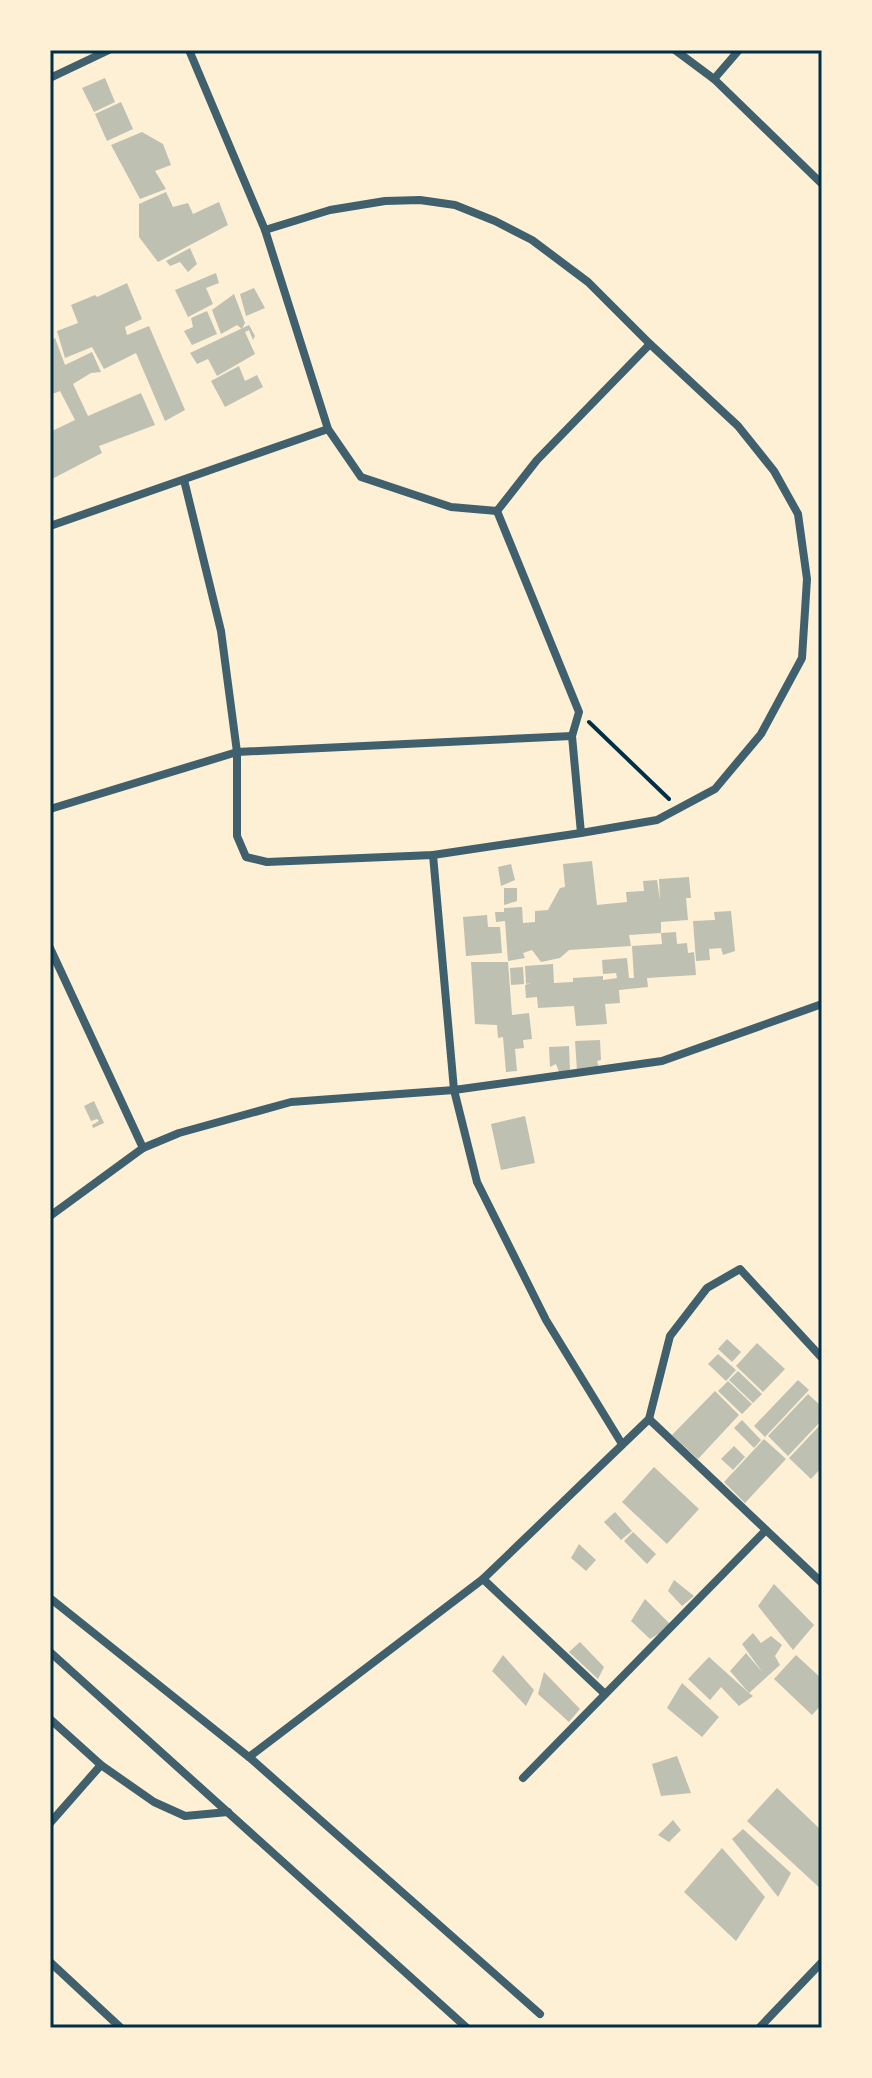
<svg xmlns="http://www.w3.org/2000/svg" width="872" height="2078" viewBox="0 0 872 2078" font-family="'Golos Text',sans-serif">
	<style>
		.building { fill: #bec0b2 }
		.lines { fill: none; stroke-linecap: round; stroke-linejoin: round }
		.path { stroke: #003049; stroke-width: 4 }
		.minor { stroke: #3f606c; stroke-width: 8 }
		.neatline { fill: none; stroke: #003049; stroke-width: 3 }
	</style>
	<rect width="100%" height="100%" fill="#fdf0d5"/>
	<g class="building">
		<path d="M105,78L115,102L94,112L82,88Z"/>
		<path d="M121,102L133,129L107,141L95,114Z"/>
		<path d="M142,132L163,144L171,165L155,171L166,189L140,199L111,145Z"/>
		<path d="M166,192L173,207L188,203L193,214L219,202L228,225L158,262L139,237V204Z"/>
		<path d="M190,248L197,264L188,272L180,262L170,266L166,261Z"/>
		<path d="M216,273L219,283L206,288L213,304L188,317L175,290Z"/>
		<path d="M127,283L142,319L125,327L127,335L149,326L185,410L165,421L136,353L104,369L92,347L65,358L57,331L78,323L71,305L95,295L97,297Z"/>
		<path d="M254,288L265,308L246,316L240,294Z"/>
		<path d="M234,294L245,323L242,329L237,325L221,334L212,310Z"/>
		<path d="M207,311L217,334L192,345L184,331L193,327L191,318Z"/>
		<path d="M249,325L255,336L253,340L249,330L245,332L255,354L217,376L208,359L197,364L190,353Z"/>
		<path d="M55,338L65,365L92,352L101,372L91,373L73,384L88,416L141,393L155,425L99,446L102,453L50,480V432L75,420L60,391L50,395V340Z"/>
		<path d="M239,366L245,381L257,375L263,387L225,407L211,381Z"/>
		<path d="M592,861L597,905L627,902L626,892L644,891L643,881L657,880L660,900L659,879L689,877L691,898H686L688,920L661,922V933L629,935L631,946L569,950L560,958L541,962L532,950L523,953L525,958L508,961L505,921L496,922L495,912H504V908L522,907L523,923L535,922V911L548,910L560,888L565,887L563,864Z"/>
		<path d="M511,864L515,880L501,886L498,867Z"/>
		<path d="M504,888H517V901L504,905Z"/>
		<path d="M731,911L735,951L723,955L721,948L709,949L710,960L696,961L693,921L715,920L714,912Z"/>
		<path d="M487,915L488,927H500L502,953L466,956L463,917Z"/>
		<path d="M676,932L677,944L687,943L688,953L694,952L696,975L647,978L648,987L619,990L620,1003L605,1004L607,1024L576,1026L574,1006L538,1008L537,997L526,998L525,985L531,983L526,984L525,966L553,964L554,983L573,982V978L603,976V980L617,978L616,973L603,974L602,960L627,958L629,978H634L632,946L662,944L661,933Z"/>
		<path d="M471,962H508L512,1015L529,1013L532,1039L523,1040L524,1048L515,1049L517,1071L506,1072L503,1037L498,1038L497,1025L475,1024Z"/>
		<path d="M523,967L524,984L511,985L510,968Z"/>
		<path d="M600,1040L601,1060L597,1061L599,1067L577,1071L575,1041Z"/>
		<path d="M569,1046L570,1071L560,1075L556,1064L550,1067L549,1047Z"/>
		<path d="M94,1101L104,1123L93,1128L92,1125L99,1121L97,1119L91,1121L84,1106Z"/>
		<path d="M525,1116L535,1163L501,1170L491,1124Z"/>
		<path d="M727,1339L741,1352L732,1362L718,1349Z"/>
		<path d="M757,1343L785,1369L763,1392L736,1366Z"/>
		<path d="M718,1354L736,1370L726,1381L708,1364Z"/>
		<path d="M738,1371L762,1394L753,1403L729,1380Z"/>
		<path d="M798,1380L809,1390L765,1437L754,1426Z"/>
		<path d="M728,1381L752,1404L742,1414L718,1391Z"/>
		<path d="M715,1391L739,1415L698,1459L672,1435Z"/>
		<path d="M808,1394L822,1407V1420L788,1456L768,1436Z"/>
		<path d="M742,1420L761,1440L754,1448L734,1428Z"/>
		<path d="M822,1423V1467L811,1479L789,1458Z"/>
		<path d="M764,1439L786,1459L745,1503L724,1482Z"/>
		<path d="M734,1446L745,1457L733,1470L721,1459Z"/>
		<path d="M654,1467L699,1509L667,1544L622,1502Z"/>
		<path d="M615,1512L632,1531L621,1540L604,1522Z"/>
		<path d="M633,1532L656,1554L647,1564L624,1541Z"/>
		<path d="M579,1544L596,1560L586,1571L571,1558Z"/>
		<path d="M674,1580L694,1596L682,1606L668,1591Z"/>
		<path d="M774,1584L814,1625L793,1650L758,1606Z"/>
		<path d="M645,1599L672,1626L650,1639L631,1621Z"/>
		<path d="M753,1633L761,1643L771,1636L782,1645L775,1656L780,1665L749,1693L730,1671L746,1653L763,1673L742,1644Z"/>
		<path d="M580,1642L604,1667L598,1679L569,1652Z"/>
		<path d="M503,1655L534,1690L526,1706L492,1671Z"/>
		<path d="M796,1655L822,1679V1704L812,1715L774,1679Z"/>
		<path d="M709,1657L749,1693L753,1696L739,1706L721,1687L710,1700L688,1679Z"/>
		<path d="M544,1672L580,1709L569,1722L538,1694Z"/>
		<path d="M682,1683L719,1717L702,1737L667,1708Z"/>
		<path d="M677,1756L691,1793L661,1796L652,1764Z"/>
		<path d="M777,1788L822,1831V1890L747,1821Z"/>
		<path d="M673,1820L681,1830L669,1842L658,1835Z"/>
		<path d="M743,1829L791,1873L778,1897L732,1839Z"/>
		<path d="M722,1848L765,1897L736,1941L684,1892Z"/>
	</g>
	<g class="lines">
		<path class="path" d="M589,722L669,799"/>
		<g class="minor">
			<path d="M189,50L265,230L328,429L361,477L451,507L497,511L537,460L650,344"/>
			<path d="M675,50L714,79L822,184"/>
			<path d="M50,78L109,50"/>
			<path d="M714,79L739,50"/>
			<path d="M184,480L221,631L237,752V836L246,857L267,862L433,855L581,833L657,820L715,789L761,734L802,658L807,579L798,514L774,471L738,426L650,344L588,282L532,240L495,221L455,205L420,200L385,201L330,210L265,230"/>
			<path d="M497,511L579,712L572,736L581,833"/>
			<path d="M50,526L328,429"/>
			<path d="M50,809L237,752L572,736"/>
			<path d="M433,855L454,1090L477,1182L546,1320L622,1444"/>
			<path d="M50,948L143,1148"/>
			<path d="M50,1216L143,1148L179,1133L291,1102L454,1090L662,1061L822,1004"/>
			<path d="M649,1419L822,1583"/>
			<path d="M483,1579L605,1694"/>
			<path d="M50,1598L249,1757L540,2014"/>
			<path d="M50,1652L467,2028"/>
			<path d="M50,1719L101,1765L154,1802L185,1816L228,1812"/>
			<path d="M249,1757L483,1579L649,1419L670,1336L707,1288L740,1269L822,1358"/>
			<path d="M523,1778L766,1530"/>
			<path d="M50,1823L101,1765"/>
			<path d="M50,1962L121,2028"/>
			<path d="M759,2028L822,1962"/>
		</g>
	</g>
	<rect width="872" height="2078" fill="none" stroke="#fdf0d5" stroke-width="104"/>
	<rect x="52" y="52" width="768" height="1974" class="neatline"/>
</svg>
